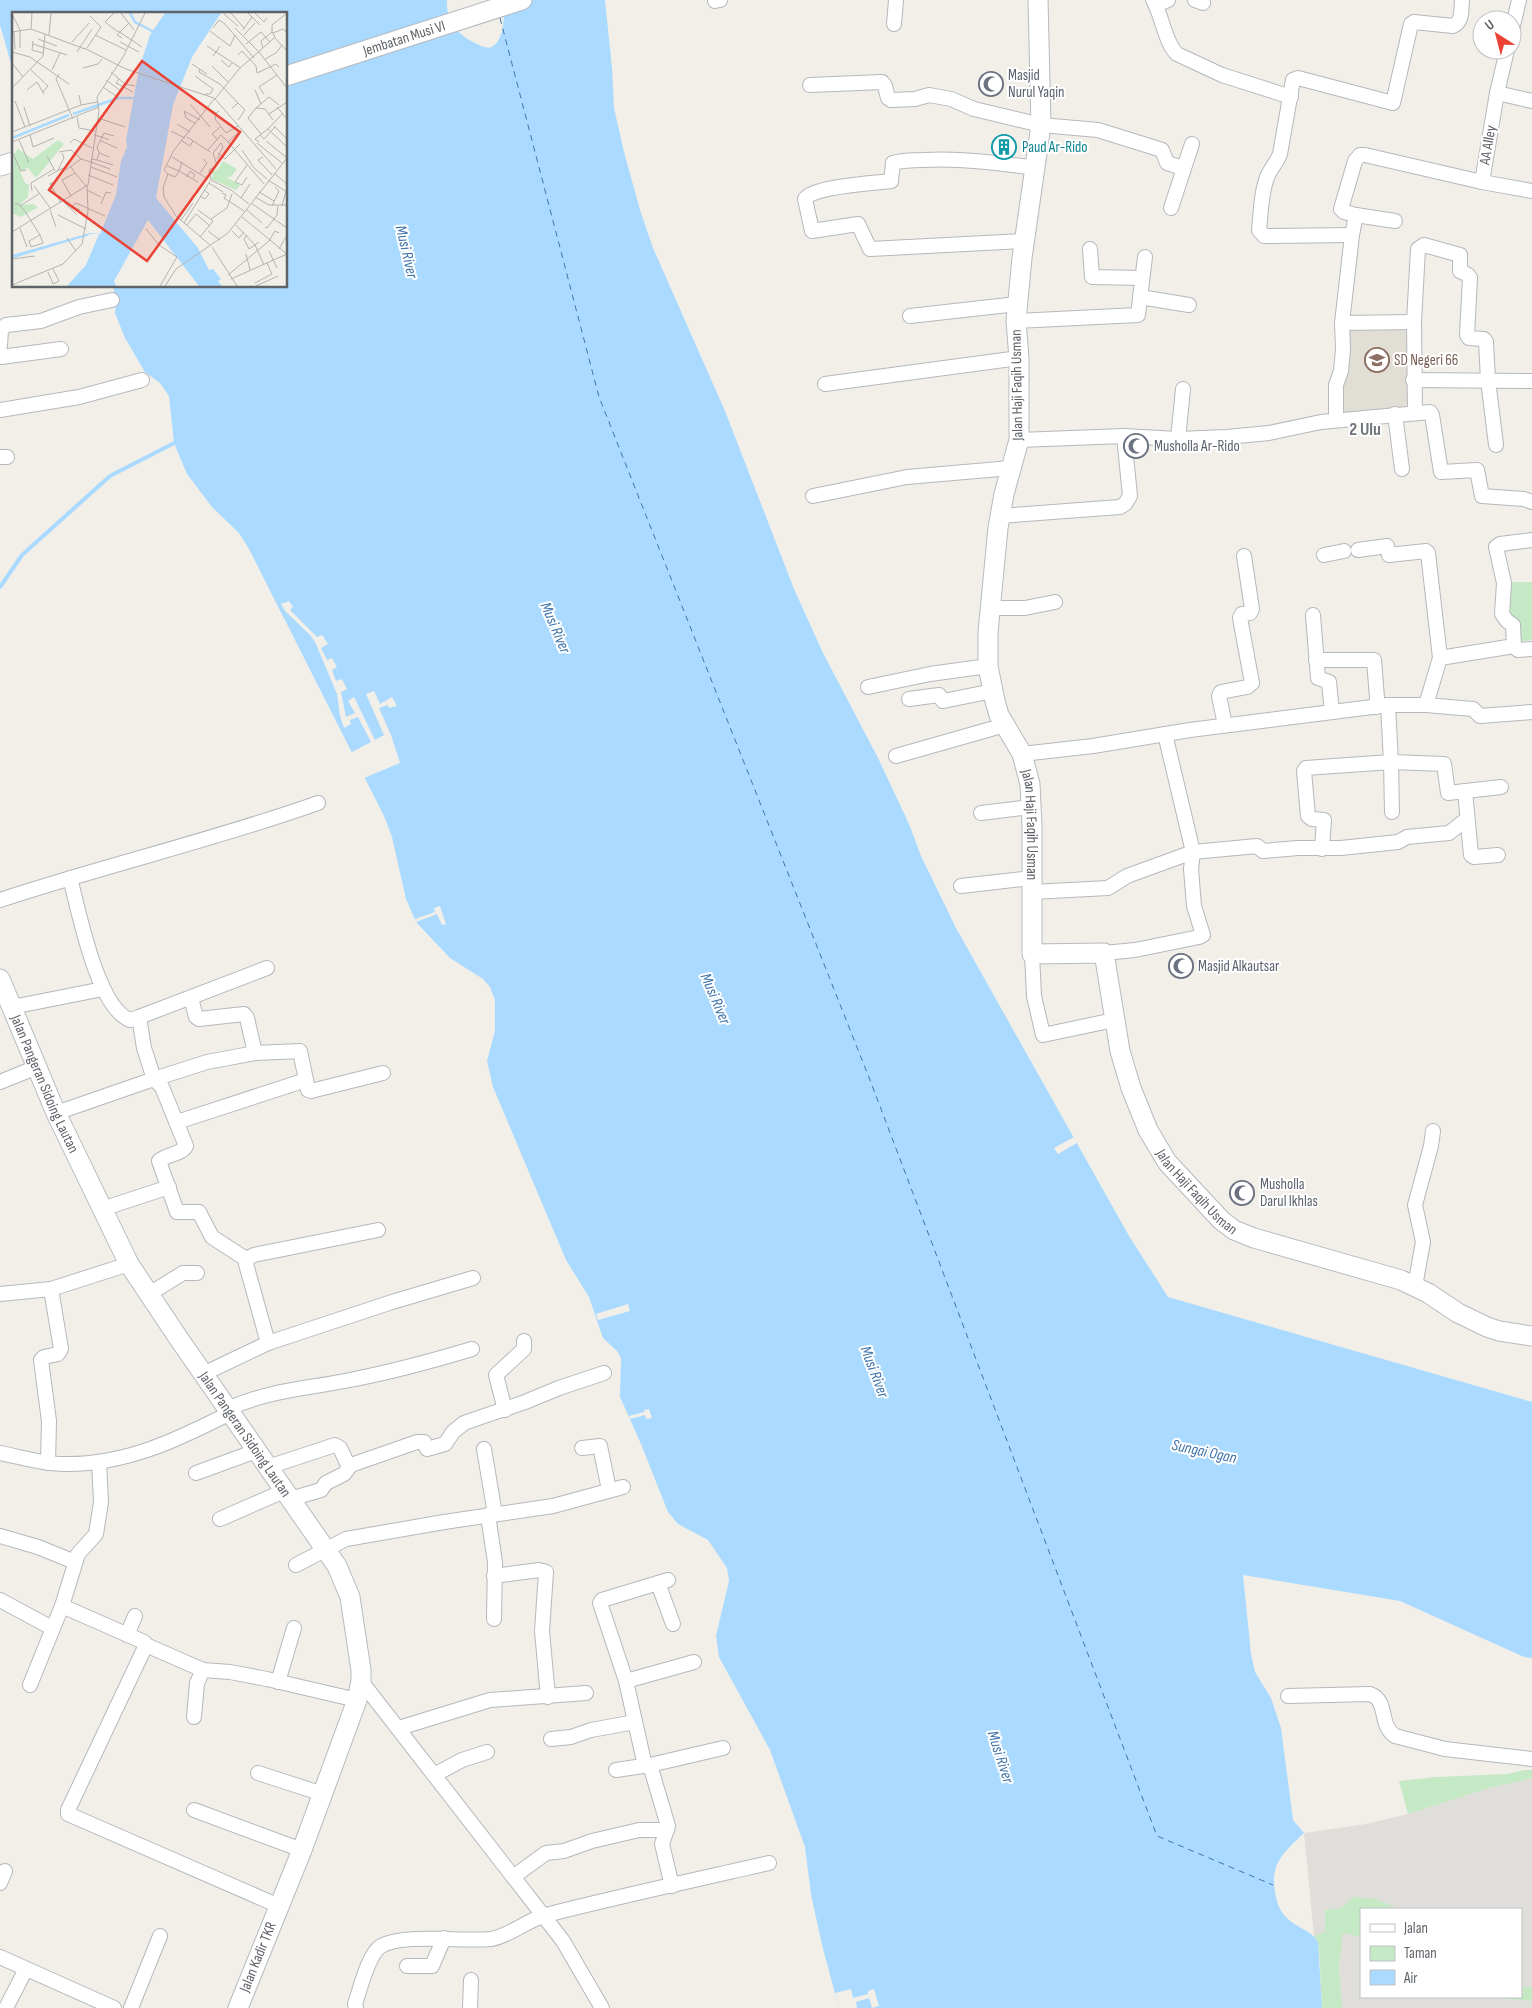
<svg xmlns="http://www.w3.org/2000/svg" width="1532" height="2008" viewBox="0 0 1532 2008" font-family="'Sofia Sans Condensed',sans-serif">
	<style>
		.industrial { fill: #e0deda }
		.education { fill: #e1ded6 }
		.green { fill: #c5e8c5 }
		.water { fill: #aadaff }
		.pier { fill: #f1efe8 }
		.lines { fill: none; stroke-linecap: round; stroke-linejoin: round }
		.stream { stroke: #aadaff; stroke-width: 4 }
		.ferry { stroke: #4174aa; stroke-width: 1; stroke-dasharray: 6 5; stroke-linecap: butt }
		.street-casing { stroke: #b5b8bc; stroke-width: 16 }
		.secondary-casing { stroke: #b6babf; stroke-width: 21 }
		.street { stroke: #fff; stroke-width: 14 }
		.secondary { stroke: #fff; stroke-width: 19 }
		.labels { text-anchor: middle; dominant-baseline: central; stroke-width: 4; stroke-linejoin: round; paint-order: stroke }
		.street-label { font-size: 15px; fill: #5f6368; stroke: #fff }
		.worship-label { font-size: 15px; fill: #5b616d; stroke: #fff; text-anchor: start }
		.culture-label { font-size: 15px; fill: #0d838f; stroke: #fff; text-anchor: start }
		.education-label { font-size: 15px; fill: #785e54; stroke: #fff; text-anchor: start }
		.water-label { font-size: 16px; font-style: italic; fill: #4174aa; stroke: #fff }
		.quarter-label { font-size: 18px; font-weight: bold; fill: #70757a; stroke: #fff }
		.inset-river { fill: none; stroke: #aadaff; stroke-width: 2.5 }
		.inset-road { fill: none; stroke: #b3b3b1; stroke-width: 1 }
		.view { fill: #ea4335; fill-opacity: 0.15; stroke: #ea4335; stroke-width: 2.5 }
		.inset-edge { fill: none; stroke: #5f6368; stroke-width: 2.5 }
	</style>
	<rect width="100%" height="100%" fill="#f1efe8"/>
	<g class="industrial">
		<path d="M1532,1778V1987H1521V1909H1400L1376,1899L1325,1932L1314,1936L1304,1833L1366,1824L1408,1814L1489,1788Z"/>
		<path d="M1343,1932L1361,1937V1997H1484L1532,2001V2008H1342L1339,1967Z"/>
	</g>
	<path class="education" d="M1346,320L1410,322L1413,399L1398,412L1341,414Z"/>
	<g class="green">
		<path d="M1509,582H1532V640L1507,643Z"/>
		<path d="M1524,1770H1532V1778L1489,1788L1408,1814L1399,1781L1437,1777L1507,1774Z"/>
		<path d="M1353,1897L1376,1899L1400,1909H1361V1937L1343,1933L1339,1967L1342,2008H1322L1319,1948L1314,1936L1325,1932V1910L1341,1908Z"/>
		<path d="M1521,1987H1532V2001L1484,1997H1521Z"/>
	</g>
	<path class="water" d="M0,0H447C446,22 458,35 477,44C482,46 487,49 492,47C505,40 505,12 503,0H605L612,68L614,108L624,152L640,210L653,248L725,411L794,589L823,653L878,758L909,824L921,856L956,928L1129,1236L1168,1297L1532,1402V1658L1524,1657L1400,1601L1243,1575L1251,1654L1255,1672L1271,1698L1281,1728L1293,1820L1304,1833C1285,1851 1270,1863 1275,1891C1276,1902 1280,1912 1288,1919C1297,1928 1311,1930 1318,1942L1322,2008H839L822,1945L811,1894L805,1847L770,1750L719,1657L716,1636L729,1581L727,1568L708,1540L678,1524L668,1512L641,1444L620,1397L621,1358L617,1351L603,1338L589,1297L566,1260L493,1087L487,1061L495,1031V1000L490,987L483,979L450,958L416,922L406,899L392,837L384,816L249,549L239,533L212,507L187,474L174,443L169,396L160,383L145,372L125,338L115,313L116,302L113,286H286V14H14V74L0,25Z"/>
	<g class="pier">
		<path d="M289,601L293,607L290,610L317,637L322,635L328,644L321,648L327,660L332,658L337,667L332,670L336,681L342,679L347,689L341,692L346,717L355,713L348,701L354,697L375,740L384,735L366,694L374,691L380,704L392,697L397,706L389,708L388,705L379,708L391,735L400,763L364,778L350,753L371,742L358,717L350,720L351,724L344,728L340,716L337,694L316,644L311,636L285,611L281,604Z"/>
		<path d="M440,906L446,924L442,925L437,914L416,922L415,919L435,912L434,908Z"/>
		<path d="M1074,1137L1077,1143L1058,1154L1054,1148Z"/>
		<path d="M628,1304L630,1311L598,1320L596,1314Z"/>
		<path d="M649,1409L652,1418L646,1419L645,1415L630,1419L629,1416L644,1412V1410Z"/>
		<path d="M851,1989L853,1998L868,1994V1991L874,1989L879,2006L872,2008L869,1998L856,2002L857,2008H839L835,1993Z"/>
	</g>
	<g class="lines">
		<path class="stream" d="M0,587L22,555L110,476L178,441"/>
		<path class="ferry" d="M500,18L599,397L870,1080L1157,1836L1273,1885"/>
		<defs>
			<g id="street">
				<path d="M1153,0C1162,15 1165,43 1177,54L1222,75L1291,97"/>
				<path d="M1195,0L1203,3"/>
				<path d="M715,1L720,0"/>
				<path d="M1156,5L1168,0"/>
				<path d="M894,24L896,0"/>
				<path d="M1512,30L1519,0"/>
				<path d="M810,85L882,82L885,86L888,98L891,100L915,99L929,95L951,99L974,109L1041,125L1098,130L1162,150L1167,163L1183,168"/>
				<path d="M1497,93L1532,101"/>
				<path d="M1482,182L1532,191"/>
				<path d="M1171,208L1192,144"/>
				<path d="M1356,215L1395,221"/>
				<path d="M1352,235L1264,236L1259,230C1261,212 1261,191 1268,175C1272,167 1277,162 1280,154L1293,80L1298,78L1393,103L1411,24L1414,22L1453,26C1463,22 1461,9 1462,0"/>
				<path d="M1025,241L870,249L858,224L812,231L805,199C814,186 875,183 891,181L893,163C903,160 914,160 924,160C962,158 998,163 1036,168"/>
				<path d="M1090,249L1092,277L1142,278"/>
				<path d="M1140,297L1189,305"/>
				<path d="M910,316L1017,304"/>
				<path d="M1016,321L1138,315L1145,257"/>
				<path d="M1342,323L1414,322"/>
				<path d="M0,346L1,330L6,325L41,321L79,307L112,300"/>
				<path d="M1,357L61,349"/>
				<path d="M1413,380L1532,381"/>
				<path d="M825,384L1019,358"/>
				<path d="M0,410L79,397L142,380"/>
				<path d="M1415,412L1414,322L1418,249L1424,245L1460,255V271L1468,275L1470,278L1467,335L1469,338L1484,339L1486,342L1488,380L1496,445"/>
				<path d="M1395,414L1402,469"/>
				<path d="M1336,420V385L1341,371L1343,349L1342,323L1352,235L1356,215L1344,212L1341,209L1355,161L1360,155H1365L1482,182L1497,93L1507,50"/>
				<path d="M1178,439L1183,389"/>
				<path d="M1019,440L1124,436L1178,439L1227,437L1269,433L1321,422L1430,412L1432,415L1441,472L1477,470L1482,496L1524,499L1532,502"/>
				<path d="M0,457H7"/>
				<path d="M813,496L907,477L1011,468"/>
				<path d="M1000,516L1120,507L1125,504L1130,496L1124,436"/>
				<path d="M1532,540L1500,544L1496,547L1504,583L1502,614L1507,621L1513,625L1514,647L1518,650L1532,649"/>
				<path d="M1358,550L1387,546L1389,555L1426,551L1428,553L1440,658L1426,705"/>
				<path d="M1324,555L1344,551"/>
				<path d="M989,608H1025L1055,602"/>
				<path d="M1313,615L1318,678L1329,682L1332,712"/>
				<path d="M1440,658L1514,646"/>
				<path d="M1316,660H1374L1377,698L1376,707"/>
				<path d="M868,687L930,674L988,666"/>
				<path d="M909,699L939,695L943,701L993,691"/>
				<path d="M1388,705L1391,762L1444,764L1448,793L1501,787"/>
				<path d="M1225,725L1219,696L1221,692L1247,687L1252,683L1240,618L1242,614L1250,613L1252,609L1244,556"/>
				<path d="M1165,734L1193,852L1257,846L1263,851L1298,848H1341L1398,842L1407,837L1449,833L1467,819"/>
				<path d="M1022,754L1093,746L1190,730L1388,705H1426L1473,709L1480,716L1532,712"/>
				<path d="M896,756L1005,725"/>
				<path d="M1465,791L1471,855L1474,857L1498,855"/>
				<path d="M981,813L1031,807"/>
				<path d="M1322,849L1324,820L1312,819L1308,816L1304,771L1306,768L1391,762L1392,812"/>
				<path d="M70,878C79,912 97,1007 130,1020L139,1017"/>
				<path d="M961,886L1031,878"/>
				<path d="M1032,892L1108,888L1127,876L1193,852L1191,869L1194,906L1203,935L1199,937L1135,950L1104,953"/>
				<path d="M0,900C106,865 214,840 318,803"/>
				<path d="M1032,954L1034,996L1043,1035L1114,1020"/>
				<path d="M191,998L196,1017L199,1019L244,1014L247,1018L255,1053L300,1051L306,1080"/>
				<path d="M12,1007L103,989"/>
				<path d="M0,1082L37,1067"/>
				<path d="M56,1113L154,1079L144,1048L139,1017L267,968"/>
				<path d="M177,1122L306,1080L308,1090L311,1091L383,1073"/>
				<path d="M102,1209L169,1187"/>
				<path d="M246,1259L212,1237L199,1212H177L159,1161C166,1154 181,1155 186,1146L162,1087L154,1079L207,1062L255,1053"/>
				<path d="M1415,1286L1423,1242L1415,1205L1431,1146L1433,1131"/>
				<path d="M0,1294L51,1289L129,1264"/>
				<path d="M149,1294L183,1273H197"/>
				<path d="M268,1343L392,1302L473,1278"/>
				<path d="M203,1374L268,1343L246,1264L248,1258L254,1255L378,1230"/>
				<path d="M227,1409C270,1390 305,1389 350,1380C391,1372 432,1361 472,1349"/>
				<path d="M505,1410L496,1375L524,1349V1341"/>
				<path d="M582,1448L600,1446L609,1490"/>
				<path d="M484,1449L495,1514"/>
				<path d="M0,1453C21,1457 43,1464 64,1464C125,1465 177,1440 230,1413"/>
				<path d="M48,1463L49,1421L41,1360L44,1357L58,1354L61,1349L51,1289"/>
				<path d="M268,1467L335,1445L340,1448L348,1465H351"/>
				<path d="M196,1473L256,1451"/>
				<path d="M290,1499L321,1490L326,1483L344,1474L351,1465L417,1442H424L427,1449L445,1444L453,1432L464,1423L525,1402L559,1388L604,1373"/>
				<path d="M488,1515L495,1562L494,1619"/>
				<path d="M220,1519L284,1491"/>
				<path d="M0,1536L38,1547L75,1562"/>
				<path d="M296,1565L346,1539L444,1522L553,1506L623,1487"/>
				<path d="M494,1576L539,1570L546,1572L542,1631L548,1697"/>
				<path d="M658,1583L673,1624"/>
				<path d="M0,1600L52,1628"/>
				<path d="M62,1606L144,1642L146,1645L68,1810V1814L279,1906"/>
				<path d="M127,1635L135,1616"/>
				<path d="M146,1645L203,1670L230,1672L267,1679L357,1700"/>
				<path d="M361,1681L563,1941L602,2008"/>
				<path d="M626,1681L694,1662"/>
				<path d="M278,1682L294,1628"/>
				<path d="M30,1685L62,1606L78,1554L96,1534L101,1502L99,1462"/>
				<path d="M1288,1696L1370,1694C1389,1701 1378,1724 1395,1736L1445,1749L1532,1759"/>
				<path d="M194,1717L197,1683L203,1670"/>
				<path d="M399,1728L490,1700L586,1693"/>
				<path d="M551,1739L571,1737L591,1730L635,1722"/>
				<path d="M650,1765L668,1826L662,1844L672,1886"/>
				<path d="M645,1766L626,1681L600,1603L602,1600L668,1580"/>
				<path d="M616,1770L650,1765L723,1748"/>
				<path d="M258,1773L323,1794"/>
				<path d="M434,1775L462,1760L487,1752"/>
				<path d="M194,1810L302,1850"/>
				<path d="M513,1877L546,1853L564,1851L592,1841L639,1830H667"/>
				<path d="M0,1883L5,1871"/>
				<path d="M0,1957L114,2008"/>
				<path d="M407,1966H432L444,1938"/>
				<path d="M6,2008L26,1969"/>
				<path d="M131,2008L160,1936"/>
				<path d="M356,2008L355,2004C360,1990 368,1954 381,1946C403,1933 463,1942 491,1939C510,1936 527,1920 546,1915C620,1896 695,1880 769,1863"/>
				<path d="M470,2008L471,1980"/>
			</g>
			<g id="secondary">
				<path id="s1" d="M1038,0L1041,125L1022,258L1016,321L1019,358V440L1004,494L998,528L988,632V666L995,701L999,715L1022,754L1030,784L1032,826V954L1104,953L1120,1051L1131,1088L1148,1130L1167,1162L1221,1220L1234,1230L1254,1238L1401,1280L1428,1293L1458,1313L1487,1327L1499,1331L1532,1336"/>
				<path id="s2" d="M286,76L522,0"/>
				<path d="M0,166L14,162"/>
				<path id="s3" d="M0,979L56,1113L129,1264L179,1339L337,1566L350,1597L361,1670V1681L357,1700L302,1850L238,2008"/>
			</g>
		</defs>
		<use href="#street" class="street-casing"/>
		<use href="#secondary" class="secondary-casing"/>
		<use href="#street" class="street"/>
		<use href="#secondary" class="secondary"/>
	</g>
	<defs>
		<symbol id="mosque-ring" viewBox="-11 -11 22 22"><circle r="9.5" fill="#fff" stroke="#6b7280" stroke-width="1.5"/><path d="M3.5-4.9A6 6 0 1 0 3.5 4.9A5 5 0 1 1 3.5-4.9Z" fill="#6b7280"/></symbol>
		<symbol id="building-ring" viewBox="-11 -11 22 22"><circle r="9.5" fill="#fff" stroke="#0f9aa8" stroke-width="1.5"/><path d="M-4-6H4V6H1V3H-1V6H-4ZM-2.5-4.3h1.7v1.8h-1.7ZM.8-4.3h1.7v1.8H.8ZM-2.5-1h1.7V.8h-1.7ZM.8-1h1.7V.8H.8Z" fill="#0f9aa8"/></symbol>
		<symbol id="school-ring" viewBox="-11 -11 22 22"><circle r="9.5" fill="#fff" stroke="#8d6e63" stroke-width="1.5"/><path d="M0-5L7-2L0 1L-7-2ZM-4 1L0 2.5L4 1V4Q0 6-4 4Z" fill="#8d6e63"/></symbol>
	</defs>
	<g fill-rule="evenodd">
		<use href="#mosque-ring" x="977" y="70" width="28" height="28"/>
		<use href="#building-ring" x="990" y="133" width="28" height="28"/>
		<use href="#school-ring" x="1363" y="346" width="28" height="28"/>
		<use href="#mosque-ring" x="1122" y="432" width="28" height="28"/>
		<use href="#mosque-ring" x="1167" y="952" width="28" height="28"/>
		<use href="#mosque-ring" x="1228" y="1179" width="28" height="28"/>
	</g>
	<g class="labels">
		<g class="street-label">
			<text stroke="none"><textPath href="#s2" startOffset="124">Jembatan Musi VI</textPath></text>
			<text transform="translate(1488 145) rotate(-80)">AA Alley</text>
			<text transform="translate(1017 385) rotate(-91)">Jalan Haji Faqih Usman</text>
			<text stroke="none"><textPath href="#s1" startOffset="838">Jalan Haji Faqih Usman</textPath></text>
			<text stroke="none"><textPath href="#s3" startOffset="114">Jalan Pangeran Sidoing Lautan</textPath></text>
			<text stroke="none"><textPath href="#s1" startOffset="1302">Jalan Haji Faqih Usman</textPath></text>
			<text stroke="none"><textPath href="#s3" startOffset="519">Jalan Pangeran Sidoing Lautan</textPath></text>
			<text transform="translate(258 1957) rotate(-68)">Jalan Kadir TKR</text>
		</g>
		<g class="worship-label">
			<text x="1008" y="75">Masjid<tspan x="1008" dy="17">Nurul Yaqin</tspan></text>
			<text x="1154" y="446">Musholla Ar-Rido</text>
			<text x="1198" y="966">Masjid Alkautsar</text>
			<text x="1260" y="1184">Musholla<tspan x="1260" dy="17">Darul Ikhlas</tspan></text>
		</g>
		<g class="culture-label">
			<text x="1022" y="147">Paud Ar-Rido</text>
		</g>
		<g class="education-label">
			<text x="1394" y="360">SD Negeri 66</text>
		</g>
		<g class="water-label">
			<text transform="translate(406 252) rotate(77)">Musi River</text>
			<text transform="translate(555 628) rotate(67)">Musi River</text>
			<text transform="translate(715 999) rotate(67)">Musi River</text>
			<text transform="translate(874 1372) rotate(69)">Musi River</text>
			<text transform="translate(1204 1452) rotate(12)">Sungai Ogan</text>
			<text transform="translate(1000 1757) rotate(72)">Musi River</text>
		</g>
		<g class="quarter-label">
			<text x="1365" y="429">2 Ulu</text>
		</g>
	</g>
	<g transform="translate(12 12)">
		<rect width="275" height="275" fill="#f1efe8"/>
		<path d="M46,128L52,132L24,166L16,156L8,159L13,171L17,173L16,185L7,193L21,192L26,195L9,205L0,201L2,142L6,137L21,147ZM211,149L225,157L219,165H214L228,173L224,178L199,167L201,163L196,160L199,157L204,159Z" fill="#c5e8c5"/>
		<path d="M153,1H209L180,45L161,93L144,186L186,236L197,258L201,257L209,267L206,269L210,274H187L136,208L102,269L104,274H55L74,253L87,222H78L75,224L5,245L0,246V243L78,221L88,222L104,183L109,149L115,135L114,128L127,57L138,23Z" fill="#aadaff"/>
		<path class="inset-river" d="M118,1L123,10L142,20M162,71L180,25L198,1M61,102L106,86H122M0,126L57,103M124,229L119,220L150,103L161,75"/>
		<path class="inset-road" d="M102,1L93,10L106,20M109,1L122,18M219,1L232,16M236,1L248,13M243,1L252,10L255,6M0,2L8,18V36M212,2L226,14M201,16L207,8L213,12L242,46M223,16L247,40L275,76M19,17L20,1M231,18L240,5M106,19L130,35M198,19L218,34L223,23M0,20L19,17L73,37M2,20L3,37M261,21L271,17L275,21M37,23L39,1M83,23L114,38M232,23L243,11M110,26L105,23L117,11M263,26L275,39M26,27L45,34M21,29L20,38L31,41M60,30L77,11M108,30L127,40M21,32L55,43M234,32L249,20L258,30M195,34L204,40L201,44M208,34L204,40L229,56M72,36L114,57L202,86M75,36L89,15L78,4M251,36L263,25L260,20M0,40L18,45L57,72M65,40L80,17M226,43L230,39L244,54L245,61L264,52L267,55M253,47L264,41L270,33M209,48L217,55L220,51M0,51L11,65M180,52L195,62M200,54L216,70M71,56L86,52L90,47M188,57L187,60L208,72L226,91L220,96M19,58L36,74L31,80M40,58L48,41M99,60L113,72L123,74M47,62L44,67L61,107M183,64L201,77L198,82H193M107,67L104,71L121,80M94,68L109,79M91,75L104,84M0,76L31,44L33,22M15,78L25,70L32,82M243,78L249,92M252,82L247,75L265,63M67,83L69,93L85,90M176,83L204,101L207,99M203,87L227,57L251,36L249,29L260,20V13L275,1M203,87L264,157M3,89L13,115M226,91L233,98L226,108M178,92L198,115M12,95L18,114M265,95L275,107M244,96L236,106L249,122M172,99L174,106L184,112M172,99L188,108M204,101L203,107L214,121L226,114M257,102L275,90M65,105L67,116L83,119M86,106L113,115M261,108L253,97L244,96L257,85L267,93M165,112L178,120M262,114L275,127M256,117L271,101M159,119L173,126M0,120L69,93M18,123L21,135L42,126M82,123L90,125L92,121L102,124M248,123L252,127L263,115M175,125L198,140M205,127L200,122L208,115M7,128L17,151M89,129L105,136M170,129L178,134L181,129M254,129L275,146M0,130L87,95M216,130L252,172M247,130L243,127L256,117L275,135M58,131L62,127L80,136M245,131L270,151M196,138L209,123L216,130L230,117M230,138L242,156L255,167M0,140L9,159L14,158M47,140L59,138L69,147L79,150M87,141L85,135L90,125L97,128M206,141L213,147L228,132M35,144L43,159M160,145L196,167M251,145L246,148L260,163M79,147L85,148L87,141L97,145M205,147L211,135L209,131L201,141L205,153L197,158L199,168L219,178L237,192M85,148L101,153M79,150L98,157M170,150L167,159L186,170M155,154L167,159L163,165L156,162M79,155L105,165M46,158L52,146L50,141M54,158L69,147M63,161L74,174M188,161L195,151L191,147M262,161L275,172M76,163L101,173M36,164L51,156M175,165L178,159L183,163L181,166M235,165L230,173L223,170L235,153M256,168L275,180M44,169L38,172L49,191M198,169L197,171L211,180M22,174L39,197M75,178L89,185M20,179L19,171L42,157M247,180L262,189M210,181L214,183L212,186L232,199M59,184L50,168L63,161L59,155M188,184L193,187L197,182L192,178M243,185L257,193H275M229,186L238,172M51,189L65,203M239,191L275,216M3,192H7L14,201L28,223L31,231L19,235L17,229L28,223M89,192L94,180L99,181M8,194L28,181M260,194L267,179L263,175M270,194L274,179M38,198L44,215M68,198L60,194L64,191L93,204M186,198L201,209L188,225M235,198L250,211M46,203L74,217M230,205L275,242M166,206L177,192M199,207L215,196L220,182M169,208L181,191M172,211L197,171M175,213L184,202L198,214M224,213L243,233L252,253M253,215L255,216L265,203L266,194M8,216L15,235M134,217L147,233L165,245L148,274M196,219L208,228M220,219L227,226L232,220M0,220L76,173L87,99L85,85L111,45L133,1M235,223L232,227L237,237L247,230M55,226L64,239M257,229L263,219L267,221M198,233L164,204L152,185L151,176L156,162L152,158L162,138L203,86M200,235L225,274M267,237L275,223M257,239L265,256M234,242L238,258M0,247L23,244M36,260L41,272L47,269L41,257M216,263L257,229M219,267L275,242M243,271L260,262L255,251M0,273L51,252L70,232L76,199L75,173M153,274L164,257L216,221L275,146M244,274L266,264"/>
		<path class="view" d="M130,49L228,120L135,249L37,178Z"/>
		<rect width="275" height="275" class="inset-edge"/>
	</g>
	<rect x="1360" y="1908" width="162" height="90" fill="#ffffff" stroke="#bfc1c3"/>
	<rect x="1370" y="1924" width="25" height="8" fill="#ffffff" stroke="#bfc1c3"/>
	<text x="1404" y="1933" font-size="15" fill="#5f6368">Jalan</text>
	<rect x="1370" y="1946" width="25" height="15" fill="#c5e8c5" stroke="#bfc1c3"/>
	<text x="1404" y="1958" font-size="15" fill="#5f6368">Taman</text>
	<rect x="1370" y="1970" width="25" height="15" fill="#aadaff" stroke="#bfc1c3"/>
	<text x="1404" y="1983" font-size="15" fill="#5f6368">Air</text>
	<g transform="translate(1497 35) rotate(324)"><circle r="24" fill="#ffffff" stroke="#bfc1c3"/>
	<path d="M0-4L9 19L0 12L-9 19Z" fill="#ea4335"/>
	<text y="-8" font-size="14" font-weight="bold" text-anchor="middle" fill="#5f6368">U</text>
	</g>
</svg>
